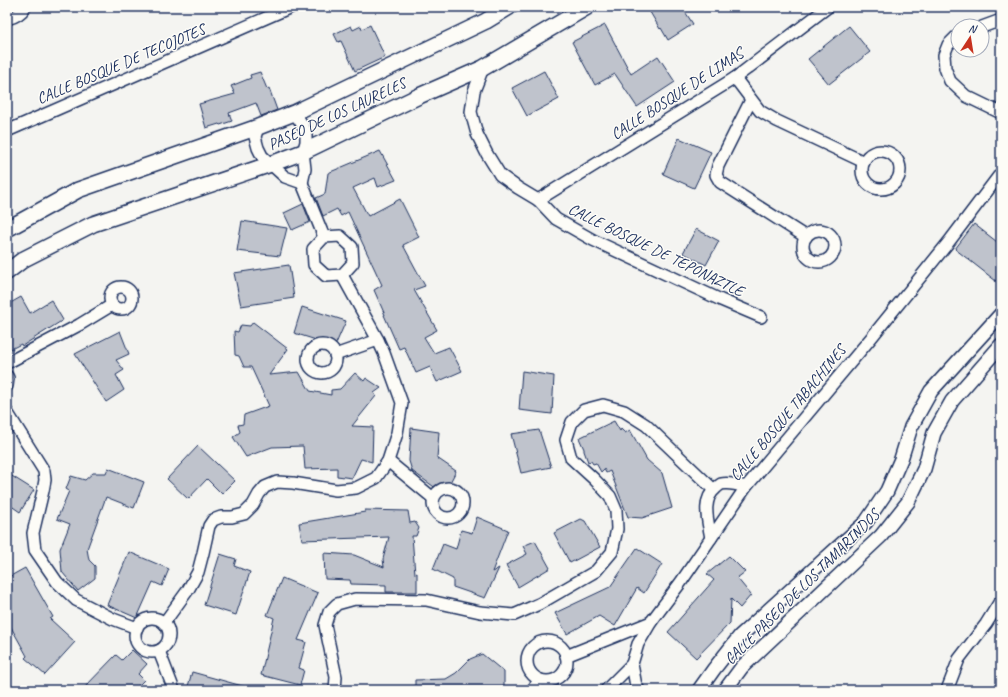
<svg xmlns="http://www.w3.org/2000/svg" width="1008" height="697" viewBox="0 0 1008 697" font-family="Caveat,sans-serif">
	<style>
		.building { fill: #bfc3cc; stroke: #1b2f5e }
		.lines { fill: none; stroke-linecap: round; stroke-linejoin: round }
		.minor-casing { stroke: #1b2f5e; stroke-width: 14 }
		.tertiary-casing { stroke: #1b2f5e; stroke-width: 16 }
		.secondary-casing { stroke: #1b2f5e; stroke-width: 18 }
		.minor { stroke: #fdfcf7; stroke-width: 11 }
		.tertiary { stroke: #fdfcf7; stroke-width: 13 }
		.secondary { stroke: #fdfcf7; stroke-width: 15 }
		.labels { text-anchor: middle; dominant-baseline: central; stroke-width: 3; stroke-linejoin: round; paint-order: stroke }
		.street-label { font-size: 16px; fill: #1b2f5e; stroke: #fdfcf7 }
	</style>
	<rect width="100%" height="100%" fill="#f4f4f1"/>
	<filter id="ink" filterUnits="userSpaceOnUse"><feTurbulence type="fractalNoise" baseFrequency=".025" numOctaves="2"/><feDisplacementMap in="SourceGraphic" scale="8" xChannelSelector="R" yChannelSelector="G"/><feConvolveMatrix kernelMatrix="1 2 1 2 8 2 1 2 1" color-interpolation-filters="sRGB"/></filter>
	<g filter="url(#ink)">
		<g class="building">
			<path d="M647,7H682L693,24L668,40L661,28L660,29Z"/>
			<path d="M370,25L385,57L355,71L341,41L338,42L334,34L351,26L353,30L361,26L362,29Z"/>
			<path d="M605,25L631,74L658,56L675,82L637,107L615,74L595,85L572,42Z"/>
			<path d="M849,26L870,52L829,84L808,59Z"/>
			<path d="M544,71L559,99L527,116L512,88Z"/>
			<path d="M260,72L267,89L269,88L277,110L261,116L256,103L229,113L232,121L220,125L219,124L206,128L199,104L235,94L231,86L251,78L250,75Z"/>
			<path d="M679,138L711,152L694,188L663,174Z"/>
			<path d="M380,151L396,180L378,187L375,178L353,188L368,216L400,199L419,237L403,245L425,286L414,290L437,330L424,337L434,353L449,347L462,371L437,382L430,367L416,373L404,347L399,349L384,315H385L374,290L382,285L348,212L341,216L337,209L323,216L316,198L325,194L328,173Z"/>
			<path d="M303,204L310,222L292,230L284,213Z"/>
			<path d="M242,221L287,228L280,256L237,251Z"/>
			<path d="M974,224L1001,245V285L955,249Z"/>
			<path d="M696,229L719,241L706,265L683,253Z"/>
			<path d="M289,265L294,298L241,306L234,273Z"/>
			<path d="M21,297L30,313L51,300L63,320L22,346L21,344L7,351V305Z"/>
			<path d="M302,307L346,321L335,346L294,333Z"/>
			<path d="M253,322L288,349L269,375L299,372L310,391L331,395V390L340,389L355,373L364,381L366,378L381,388L374,393L376,396L352,426L373,427L372,462L361,459L352,478L337,476V468L305,469L303,446L272,447L246,457L233,437L240,432L238,425L243,424L244,415L269,406L251,367H244L239,356L235,355L234,331L238,332L241,325L250,326Z"/>
			<path d="M120,331L129,354L116,360L124,370L116,375L124,390L106,402L75,354Z"/>
			<path d="M522,371L554,376L552,414L519,410Z"/>
			<path d="M614,421L620,431L621,429L625,433L630,430L647,460L662,473L672,508L642,518L628,517L610,471L606,473L604,469L601,472L596,463L593,464L591,461L588,462L584,451V449L579,438Z"/>
			<path d="M411,428L439,432L437,458L456,471L444,494L412,471L409,461Z"/>
			<path d="M539,430L551,467L521,473L511,434Z"/>
			<path d="M198,446L235,481L222,494L207,479L188,499L167,479Z"/>
			<path d="M108,468L144,482L134,508L106,497L87,549L89,560L95,566V578L78,591L62,572L60,549L70,524L57,519L69,491L66,489L71,476L85,480L93,473H106Z"/>
			<path d="M7,473L34,490L20,512L7,503Z"/>
			<path d="M365,510L408,511L410,523L415,522L419,528L416,536H412L415,574L417,573V592H386V585L351,584L350,580L325,579L324,553L354,555L384,567L383,559L389,537L302,540L299,523L365,512Z"/>
			<path d="M477,517L508,530L492,572L499,568L485,598L453,587V579L433,569L443,544L456,549L461,530L472,533Z"/>
			<path d="M581,519L585,521L600,547L570,563L554,533Z"/>
			<path d="M535,541L550,568L518,587L506,565L527,554L523,546Z"/>
			<path d="M637,548L662,564L644,593L637,588L615,626L599,616L567,634L555,613L610,587Z"/>
			<path d="M129,552L169,569L162,586L153,582L137,618L107,605Z"/>
			<path d="M220,554L236,559L234,566L250,572L236,615L204,605Z"/>
			<path d="M729,556L745,572L737,578L751,595L740,608L731,599L730,623L696,658L668,632L714,580L707,574Z"/>
			<path d="M25,568L53,617L50,619L75,642L45,675L25,658L27,656L7,620V578Z"/>
			<path d="M282,578L318,593L298,640L306,642L299,668L304,670L300,685L261,675L274,618L267,615Z"/>
			<path d="M132,650L147,664L138,674L144,680L134,690H82L116,655L122,660Z"/>
			<path d="M482,654L504,672V690H415V680L446,679L456,673L470,659Z"/>
			<path d="M192,672L246,687V690H187Z"/>
		</g>
		<g class="lines">
			<defs>
				<g id="minor">
					<path d="M7,19C15,17 21,14 25,7"/>
					<path d="M982,27L1001,20"/>
					<path d="M958,36L956,37L948,45L944,55L945,68L950,81L966,96L1001,113"/>
					<path d="M483,68L474,91L471,112L477,134L487,154L500,175L518,188L538,200L556,219L593,240L721,300L761,317"/>
					<path d="M735,78L760,111L777,121L864,162"/>
					<path d="M751,100L718,166L716,175L720,182L806,237"/>
					<path d="M258,127L255,137L258,148L262,156L285,177L302,183L305,169L303,152L306,142V132L300,121L294,113"/>
					<path d="M7,131L291,7"/>
					<circle cx="881" cy="170" r="19"/>
					<path d="M302,183L324,237"/>
					<path d="M538,200L735,78L828,7"/>
					<circle cx="819" cy="246" r="16"/>
					<path d="M340,236L352,247L353,263L342,275L326,276L314,265L313,249L324,237Z"/>
					<circle cx="121" cy="298" r="11"/>
					<circle cx="322" cy="359" r="14"/>
					<path d="M335,355L378,340"/>
					<path d="M7,363L79,325L112,305"/>
					<path d="M7,376L8,378L7,386"/>
					<path d="M7,412L44,471L45,480L43,491L33,533L35,550L57,582L76,600L113,619L137,628"/>
					<path d="M388,461L433,498"/>
					<circle cx="448" cy="503" r="15"/>
					<path d="M711,538C708,521 701,500 716,488C718,486 720,485 721,484C729,482 739,485 746,487"/>
					<circle cx="152" cy="635" r="17"/>
					<path d="M164,623L188,590L198,572L203,553L209,526L213,520L221,517H232L244,514L253,505L259,494L265,487L277,482L293,483L336,490L356,488L376,478L388,461L397,433L402,403L384,353L378,340L342,275"/>
					<circle cx="547" cy="661" r="20"/>
					<path d="M159,651L174,690"/>
					<path d="M566,656L651,622"/>
					<path d="M335,690L336,677L325,625L329,612L337,604L355,599L426,600L480,612L514,615L539,604L596,571L612,552L617,529L616,510L610,496L594,479L571,458L566,440L572,422L584,410L603,405L624,411L646,425L714,490"/>
					<path d="M532,690L540,680"/>
					<path d="M606,690L632,664"/>
					<path d="M639,690L636,686L632,664L638,644L651,622L681,582L746,487L871,338L948,243L1001,173"/>
					<path d="M947,690L959,659L986,624L999,603"/>
				</g>
				<g id="tertiary">
					<path d="M699,690L714,669L740,636L866,522L887,491L901,459L911,427L931,391L1001,314"/>
					<path d="M725,690L742,667L881,536L908,502L924,469L934,433L952,401L1001,345"/>
				</g>
				<g id="secondary">
					<path d="M7,229L78,190L258,127L294,113L486,21L509,7"/>
					<path d="M7,272L24,259L93,224L271,164L303,152L419,96L483,68L587,7"/>
				</g>
			</defs>
			<use href="#minor" class="minor-casing"/>
			<use href="#tertiary" class="tertiary-casing"/>
			<use href="#secondary" class="secondary-casing"/>
			<use href="#minor" class="minor"/>
			<use href="#tertiary" class="tertiary"/>
			<use href="#secondary" class="secondary"/>
		</g>
	</g>
	<g class="labels">
		<g class="street-label">
			<text transform="translate(121 64) rotate(-23)">CALLE BOSQUE DE TECOJOTES</text>
			<text transform="translate(677 94) rotate(-33)">CALLE BOSQUE DE LIMAS</text>
			<text transform="translate(337 114) rotate(-25)">PASEO DE LOS LAURELES</text>
			<text transform="translate(656 250) rotate(26)">CALLE BOSQUE DE TEPONAZTLE</text>
			<text transform="translate(788 413) rotate(-50)">CALLE BOSQUE TABACHINES</text>
			<text transform="translate(802 587) rotate(-45)">CALLE PASEO DE LOS TAMARINDOS</text>
		</g>
	</g>
	<rect width="1008" height="697" fill="none" stroke="#fdfcf7" stroke-width="24"/>
	<rect x="12" y="12" width="984" height="673" fill="none" stroke="#1b2f5e" stroke-width="1.5" filter="url(#ink)"/>
	<g transform="translate(970 38) rotate(12)"><circle r="19" fill="#fdfcf7" stroke="#a3aaba"/>
	<path d="M0-3L7 15L0 10L-7 15Z" fill="#c8321e"/>
	<text y="-6" font-size="11" font-weight="bold" text-anchor="middle" fill="#1b2f5e">N</text>
	</g>
</svg>
